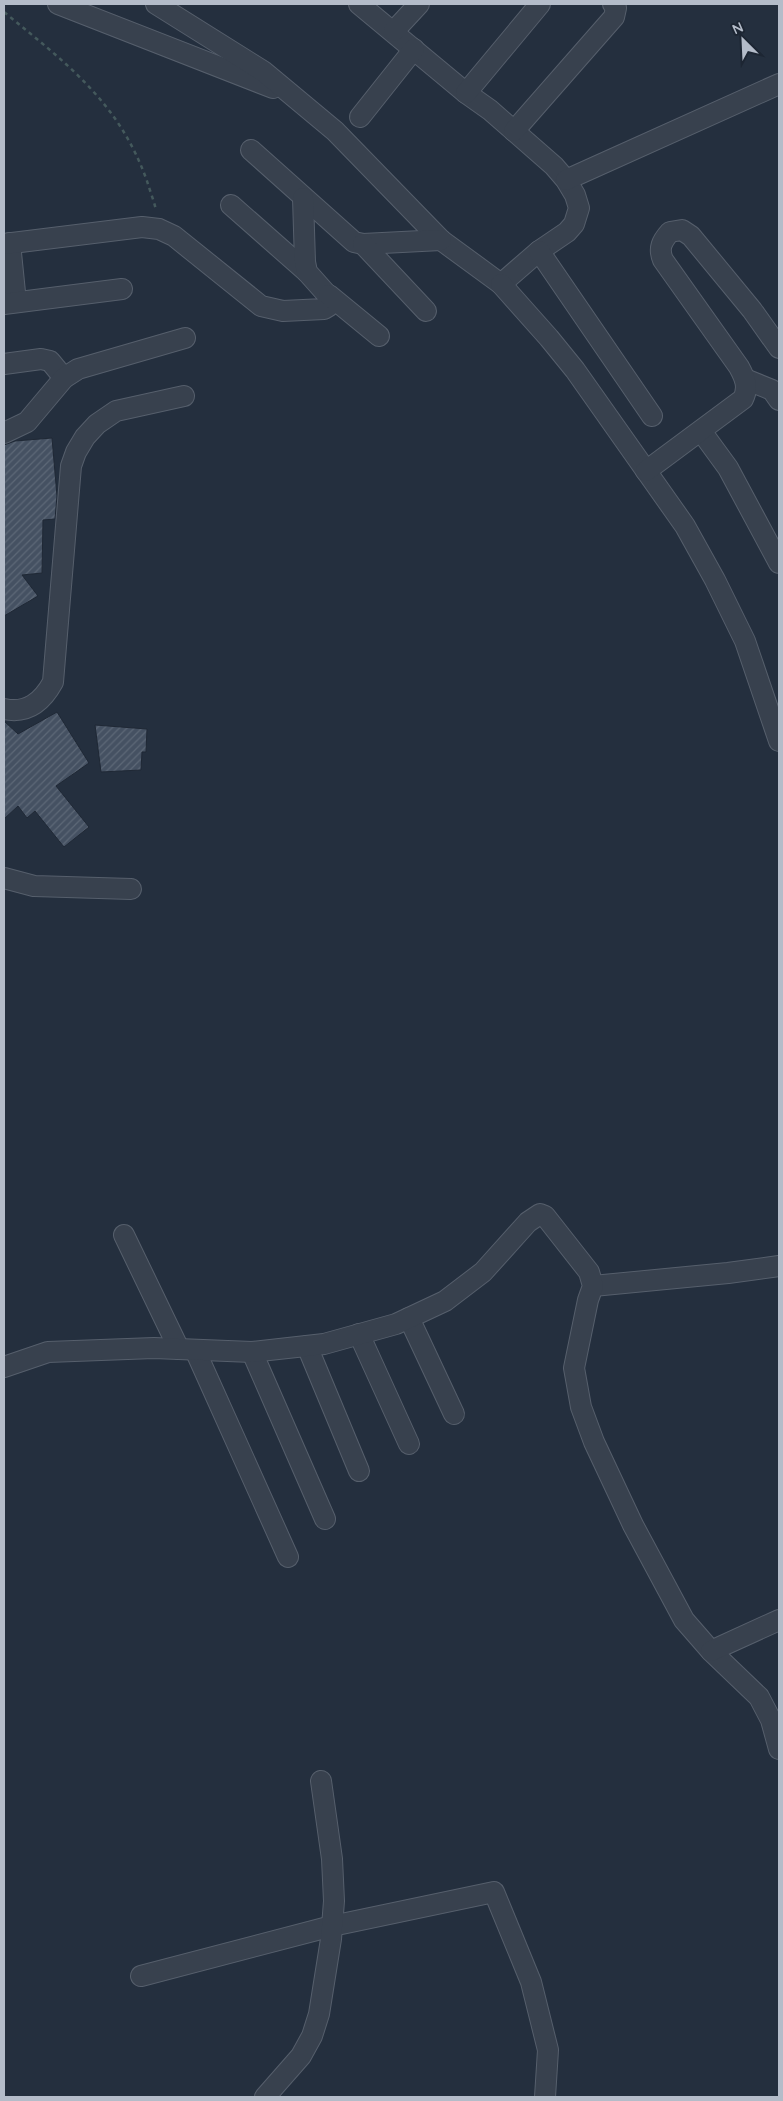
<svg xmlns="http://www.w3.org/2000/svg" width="783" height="2101" viewBox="0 0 783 2101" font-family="Quicksand,sans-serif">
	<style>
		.building { fill: url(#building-hatch); stroke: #1f2835 }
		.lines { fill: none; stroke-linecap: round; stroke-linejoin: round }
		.minor-casing { stroke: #565f6c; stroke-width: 22 }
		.path { stroke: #44595c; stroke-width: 2.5; stroke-dasharray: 4 4; stroke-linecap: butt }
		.minor { stroke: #38414e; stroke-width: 20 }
	</style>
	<defs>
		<pattern id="building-hatch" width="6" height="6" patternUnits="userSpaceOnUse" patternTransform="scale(1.25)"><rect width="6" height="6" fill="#455162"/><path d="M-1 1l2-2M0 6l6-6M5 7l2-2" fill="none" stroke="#5d6877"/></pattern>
	</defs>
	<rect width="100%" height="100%" fill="#242f3e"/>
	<g class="building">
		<path d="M52,438L57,496L55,519L43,520L42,573L22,575L38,596L4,616V445L15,441Z"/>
		<path d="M57,712L89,763L56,786L89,827L64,847L35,811L27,818L18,806L4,819V721L18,734Z"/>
		<path d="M95,725L147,729L146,752H142L141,770L101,772Z"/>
	</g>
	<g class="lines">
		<defs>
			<g id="minor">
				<path d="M58,4L273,88"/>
				<path d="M156,4L263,71L335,131L441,240L501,284L539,251L567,232L574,224L579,208L575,195L566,180L554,166L490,110L466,93L359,4"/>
				<path d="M394,31L419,4"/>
				<path d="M466,93L540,4"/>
				<path d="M360,117L414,49"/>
				<path d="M514,131L614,17L616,8L613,4"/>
				<path d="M251,150L354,242L363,244L441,240"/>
				<path d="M566,180L779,84"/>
				<path d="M231,205L307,272"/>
				<path d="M10,243L16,302"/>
				<path d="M4,244L142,227L159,229L174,236L261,306L283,311L324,309L329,306L331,299L307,272L305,262L303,198"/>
				<path d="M363,244L426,311"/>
				<path d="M539,251L652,416"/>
				<path d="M501,284L549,338L575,370L685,526L715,580L745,641L779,741"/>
				<path d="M329,295L379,336"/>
				<path d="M4,304L122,289"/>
				<path d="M4,364L41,359L50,361L64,378"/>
				<path d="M745,379L772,390L779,400"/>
				<path d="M701,431L728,468L779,563"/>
				<path d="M4,433L27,422L64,378L78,369L185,338"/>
				<path d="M646,471L743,399C749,387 745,378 739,367L663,260C658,248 662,241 670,232L682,230L691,236L752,310L779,348"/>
				<path d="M4,709C27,714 42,702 53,682L71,466L76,452L85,437L97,424L116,411L184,396"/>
				<path d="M4,878L34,886L131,889"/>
				<path d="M124,1235L179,1349"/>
				<path d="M593,1286L728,1273L779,1266"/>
				<path d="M409,1318L454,1414"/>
				<path d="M359,1334L409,1444"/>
				<path d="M307,1346L359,1471"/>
				<path d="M195,1350L288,1557"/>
				<path d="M252,1352L325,1519"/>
				<path d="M4,1367L48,1352L154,1348L252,1352L324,1344L396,1324L445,1301L483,1272L528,1222L540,1214L545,1216L589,1272L593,1286L588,1300L574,1368L581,1407L594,1442L633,1525L684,1620L711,1651L759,1697L771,1720L779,1749"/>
				<path d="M711,1651L779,1620"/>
				<path d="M141,1976L332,1926L494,1892L531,1982L548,2050L545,2097"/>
				<path d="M265,2097L301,2056L312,2036L319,2014L331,1939L334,1901L332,1859L321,1781"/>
			</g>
		</defs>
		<use href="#minor" class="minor-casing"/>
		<path class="path" d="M4,12C66,63 119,102 147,181C150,191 154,201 156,210"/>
		<use href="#minor" class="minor"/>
	</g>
	<rect width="783" height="2101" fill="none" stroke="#b4bcc9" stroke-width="10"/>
	<g transform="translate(743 40) rotate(336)" stroke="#1d2633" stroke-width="4" paint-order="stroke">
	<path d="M0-4L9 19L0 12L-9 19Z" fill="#b4bcc9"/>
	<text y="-8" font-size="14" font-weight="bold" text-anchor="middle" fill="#b4bcc9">N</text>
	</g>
</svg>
